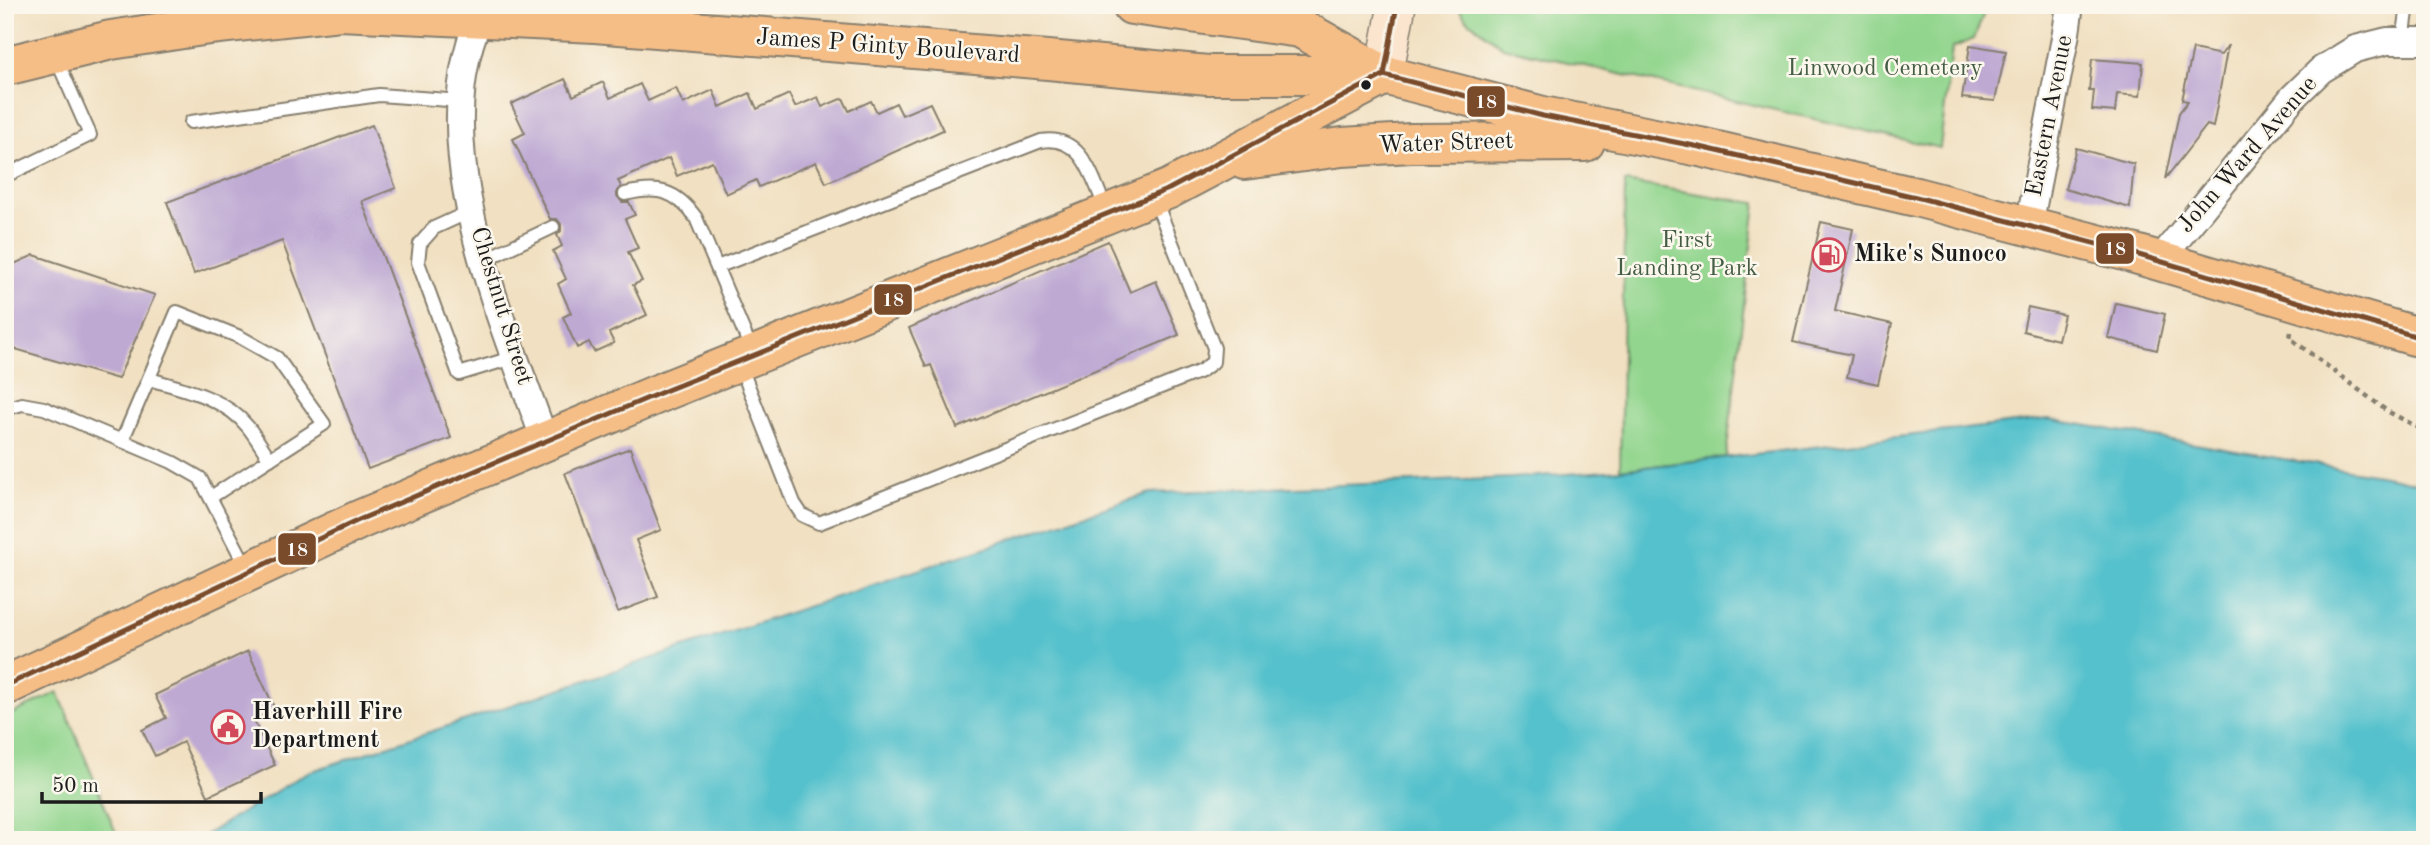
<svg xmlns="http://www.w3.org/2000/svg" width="2430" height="845" viewBox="0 0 2430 845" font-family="'Old Standard TT',serif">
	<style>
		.green { fill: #92d58e; stroke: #577855; stroke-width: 2 }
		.water { fill: #54c1cc; stroke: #386e74; stroke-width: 2 }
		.building { fill: #bea9d3 }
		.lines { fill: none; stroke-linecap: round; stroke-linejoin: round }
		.service-casing { stroke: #867e6e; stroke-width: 16 }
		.minor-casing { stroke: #867e6e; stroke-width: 30 }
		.secondary-casing { stroke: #867e6e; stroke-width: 40 }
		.primary-casing { stroke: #867e6e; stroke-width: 42 }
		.path { stroke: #867e6e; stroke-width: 4.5; stroke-dasharray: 5 5; stroke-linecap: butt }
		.service { stroke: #fff; stroke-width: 12 }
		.minor { stroke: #fff; stroke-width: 26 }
		.secondary { stroke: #fbe5cf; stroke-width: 37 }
		.primary { stroke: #f6be87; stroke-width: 38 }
		.bus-1-casing { stroke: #fbf7ec; stroke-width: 10 }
		.bus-1 { stroke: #7a4b2a; stroke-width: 5 }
		.bus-dot { fill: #1c1c1c; stroke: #fbf7ec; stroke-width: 2.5 }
		.labels { text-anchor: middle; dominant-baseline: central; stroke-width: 5; stroke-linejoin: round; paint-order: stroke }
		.street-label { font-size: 24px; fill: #1c1c1c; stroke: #fbf7ec }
		.park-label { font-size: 24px; fill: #455d44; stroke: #fbf7ec }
		.poi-label { font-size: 24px; font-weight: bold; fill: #1c1c1c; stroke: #fbf7ec; text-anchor: start }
		.line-badge { stroke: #fbf7ec; stroke-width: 2.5 }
		.badge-label { font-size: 19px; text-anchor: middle; font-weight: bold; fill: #fff }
	</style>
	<rect width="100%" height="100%" fill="#fbf7ec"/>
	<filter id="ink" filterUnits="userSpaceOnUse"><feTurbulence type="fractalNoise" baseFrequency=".0143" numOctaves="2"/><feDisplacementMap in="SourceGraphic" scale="14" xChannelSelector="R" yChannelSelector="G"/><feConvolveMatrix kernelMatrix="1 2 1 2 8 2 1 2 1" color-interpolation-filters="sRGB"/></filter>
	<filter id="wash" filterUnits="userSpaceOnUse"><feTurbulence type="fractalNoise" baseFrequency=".00686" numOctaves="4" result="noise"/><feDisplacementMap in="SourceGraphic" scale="28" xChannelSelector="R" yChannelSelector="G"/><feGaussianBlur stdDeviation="1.57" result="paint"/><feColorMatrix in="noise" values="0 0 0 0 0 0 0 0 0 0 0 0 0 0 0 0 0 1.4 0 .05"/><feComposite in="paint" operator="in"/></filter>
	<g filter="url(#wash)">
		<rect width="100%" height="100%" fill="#f1e0c1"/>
		<g class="green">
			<path d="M1456,5H1987L1974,39L1952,48L1940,148L1503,47L1466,19Z"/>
			<path d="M1625,182L1756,203L1726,457L1620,470Z"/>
			<path d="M58,692L119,840H5V717Z"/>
		</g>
		<path class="water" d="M2048,419L2396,478L2425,485V840H197L306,773L1150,493L1512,478L1620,470Z"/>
		<g id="blocks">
			<g class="building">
				<path d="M1970,45L2006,51L1995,101L1962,98Z"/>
				<path d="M2228,45L2213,127L2207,125L2165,179L2179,113L2188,101L2182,100L2193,49L2221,55Z"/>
				<path d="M2092,59L2143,63L2140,96L2117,94L2115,112L2092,110L2094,91H2089Z"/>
				<path d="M565,79L573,96L603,82L610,98L640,84L648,101L676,88L683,104L713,90L720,107L750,93L757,109L789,94L795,107L818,97L822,107L843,98L849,111L871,101L877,112L896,103L902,115L930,103L943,130L826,183L816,162L759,187L756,180L726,194L712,161L677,176L669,158L618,181L621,186L617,191V196L622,202H629L635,215L625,219L638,248L628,252L642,281L633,285L647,315L609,333L614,343L594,352L589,342L577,348L563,317L571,313L558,284L566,279L553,251L562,246L557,235L561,231V224L557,219H550L513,139L525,133L511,104Z"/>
				<path d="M372,125L396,188L362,201L451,438L368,469L282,241L194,274L167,202Z"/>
				<path d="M2076,148L2134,164L2130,208L2065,189Z"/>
				<path d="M1821,222L1853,229L1835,311L1892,324L1878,384L1847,377L1852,355L1793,342Z"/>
				<path d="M1108,241L1130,292L1156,281L1179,335L957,428L931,365L926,367L909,328Z"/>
				<path d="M34,255L155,295L118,379L5,346V268Z"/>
				<path d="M2116,303L2165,314L2157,350L2108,338Z"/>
				<path d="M2028,307L2064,315L2058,340L2023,331Z"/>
				<path d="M630,448L661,530L636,540L658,597L618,612L565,473Z"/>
				<path d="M248,651L275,709L253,719L275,765L208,796L183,742L155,756L142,730L166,718L155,695Z"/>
			</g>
		</g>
	</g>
	<g filter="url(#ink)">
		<use href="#blocks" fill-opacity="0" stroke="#867e6e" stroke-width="2"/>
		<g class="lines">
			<defs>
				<g id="service">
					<path d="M2403,41L2408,5"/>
					<path d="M191,122L379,95L462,101"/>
					<path d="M5,176L90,135L56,58"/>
					<path d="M625,194C658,186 676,190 696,218L752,351"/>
					<path d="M471,211L434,228L420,244L418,262L459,374L515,357"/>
					<path d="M482,261L553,227"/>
					<path d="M717,267L1041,141C1083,134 1092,178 1106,209"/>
					<path d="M740,365L794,503L802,515L819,523L1201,371L1213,362L1214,348L1155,200"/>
					<path d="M149,379C183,389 224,397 248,427C256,437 262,448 270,459"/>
					<path d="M5,409L22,404L44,408L172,462L200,478L247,568"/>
					<path d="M122,441L177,312L240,337L277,358L324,424L211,497"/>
				</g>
				<g id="minor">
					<path d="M486,5C417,132 501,316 545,441"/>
					<path d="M2029,226L2066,33L2070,5"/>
					<path d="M2159,261L2293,97L2321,70L2355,49L2387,41H2425"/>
				</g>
				<path id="secondary" d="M1384,75L1397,5"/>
				<g id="primary">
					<path d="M1132,5L1300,28L1382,74"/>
					<path d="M5,66L111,40L209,25L340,11L595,23L1048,60L1208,75H1384L1543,116L1700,147L1916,197L2132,253L2425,339"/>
					<path d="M1244,160L1342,147L1411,143L1585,142"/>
					<path d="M5,686L361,519L667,390L1169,189L1379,78"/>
				</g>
			</defs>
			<use href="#service" class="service-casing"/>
			<use href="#minor" class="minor-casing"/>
			<use href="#secondary" class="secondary-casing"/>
			<use href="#primary" class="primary-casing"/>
			<path class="path" d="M2291,332L2290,338L2387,411L2425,431"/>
			<use href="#service" class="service"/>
			<use href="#minor" class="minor"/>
			<use href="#secondary" class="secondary"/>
			<use href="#primary" class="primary"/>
			<defs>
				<g id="bus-1">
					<path d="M1384,75L1397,5"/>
					<path d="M5,686L361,519L667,390L1169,189L1384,75L1543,116L1700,147L1916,197L2132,253L2425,339"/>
				</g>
			</defs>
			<use href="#bus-1" class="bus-1-casing"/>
			<use href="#bus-1" class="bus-1"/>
		</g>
	</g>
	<defs>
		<symbol id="fuel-ring" viewBox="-11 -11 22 22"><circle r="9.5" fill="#fbf7ec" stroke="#d1495b" stroke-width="1.5"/><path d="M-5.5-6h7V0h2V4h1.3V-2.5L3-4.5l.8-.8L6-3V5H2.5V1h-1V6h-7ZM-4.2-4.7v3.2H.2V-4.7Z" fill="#d1495b"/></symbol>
		<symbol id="civic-ring" viewBox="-11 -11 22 22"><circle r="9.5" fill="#fbf7ec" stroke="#d1495b" stroke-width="1.5"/><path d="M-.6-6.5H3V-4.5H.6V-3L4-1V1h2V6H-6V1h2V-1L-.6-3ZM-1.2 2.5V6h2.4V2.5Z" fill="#d1495b"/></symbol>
	</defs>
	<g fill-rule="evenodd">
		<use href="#fuel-ring" x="1810" y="236" width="38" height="38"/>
		<use href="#civic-ring" x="209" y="708" width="38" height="38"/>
	</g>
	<circle class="bus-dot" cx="1366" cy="85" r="6"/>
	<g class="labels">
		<g class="street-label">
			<text transform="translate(888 47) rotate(4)">James P Ginty Boulevard</text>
			<text transform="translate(2050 116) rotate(-79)">Eastern Avenue</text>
			<text transform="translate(1446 144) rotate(-2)">Water Street</text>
			<text transform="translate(2248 155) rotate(-49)">John Ward Avenue</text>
			<text transform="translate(501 306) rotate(73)">Chestnut Street</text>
		</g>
		<g class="park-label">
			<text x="1885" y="69">Linwood Cemetery</text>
			<text x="1687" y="241">First<tspan x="1687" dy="28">Landing Park</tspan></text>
		</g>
		<g class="poi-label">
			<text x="1854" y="255">Mike's Sunoco</text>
			<text x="252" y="713">Haverhill Fire<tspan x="252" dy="28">Department</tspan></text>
		</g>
	</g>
	<g class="line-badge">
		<rect x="1466" y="85" width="40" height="33" rx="7" fill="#7a4b2a"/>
		<rect x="2095" y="232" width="40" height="33" rx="7" fill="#7a4b2a"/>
		<rect x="873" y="283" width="40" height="33" rx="7" fill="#7a4b2a"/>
		<rect x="277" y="532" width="40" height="34" rx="7" fill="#7a4b2a"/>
	</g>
	<g class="badge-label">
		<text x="1486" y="108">18</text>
		<text x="2115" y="255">18</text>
		<text x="893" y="306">18</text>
		<text x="297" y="556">18</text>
	</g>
	<rect width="2430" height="845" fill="none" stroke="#fbf7ec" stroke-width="28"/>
	<path d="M42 792v10h219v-10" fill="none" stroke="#1c1c1c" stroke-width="3.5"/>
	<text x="52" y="792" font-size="21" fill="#1c1c1c" stroke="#fbf7ec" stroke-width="5" paint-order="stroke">50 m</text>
</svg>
